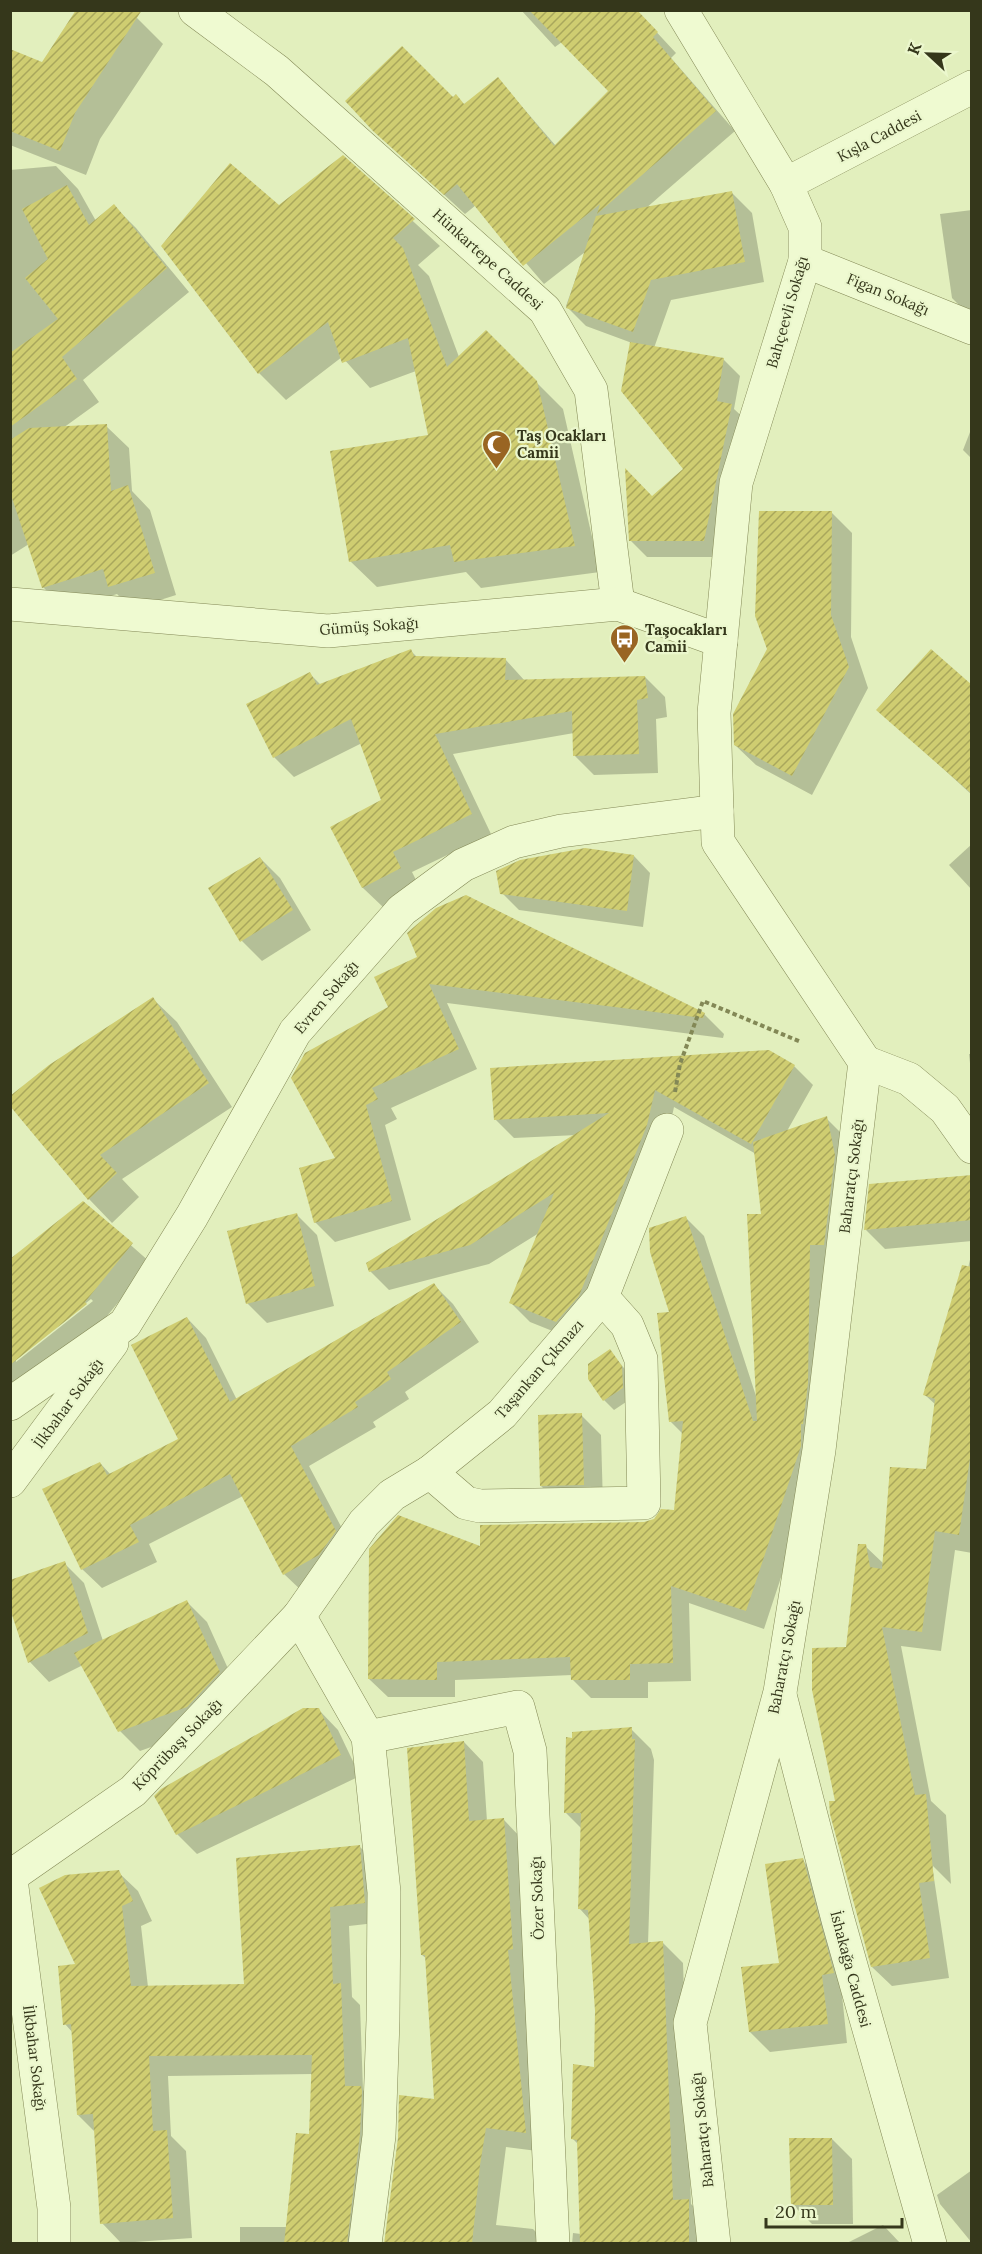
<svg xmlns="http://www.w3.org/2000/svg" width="982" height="2254" viewBox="0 0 982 2254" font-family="Lora,serif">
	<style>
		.shadow { fill: #0003; fill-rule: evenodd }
		.building { fill: url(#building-hatch) }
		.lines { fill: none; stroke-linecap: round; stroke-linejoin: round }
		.minor-casing { stroke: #838856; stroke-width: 34 }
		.path { stroke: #838856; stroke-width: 4; stroke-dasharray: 4.5 3; stroke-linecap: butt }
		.minor { stroke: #effad1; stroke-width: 33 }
		.labels { text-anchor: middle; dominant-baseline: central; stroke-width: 4.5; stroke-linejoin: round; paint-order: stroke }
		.street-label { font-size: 15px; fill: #35371b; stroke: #ebf7cd }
		.poi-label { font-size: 15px; font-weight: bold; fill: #35371b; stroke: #ebf7cd; text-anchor: start }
	</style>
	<defs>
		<pattern id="building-hatch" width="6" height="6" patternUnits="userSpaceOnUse" patternTransform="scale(1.5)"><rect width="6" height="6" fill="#cfcd71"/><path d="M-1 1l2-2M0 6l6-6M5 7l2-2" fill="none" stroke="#a9a75c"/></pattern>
	</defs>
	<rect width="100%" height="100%" fill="#e2efbd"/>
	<g class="shadow">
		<path d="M129,10L163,44L100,139L86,175L10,145V51L42,64Z"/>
		<path d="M521,10H636L676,53L671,58L735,131L645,209L732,193L752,213L764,282L671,300L654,348L723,359L740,376L734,409L748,422L721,557H647L630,540L652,498L685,469L632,343L586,326L566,306L585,252L544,284L476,205L465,214L374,130L453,99L465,105L498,79L556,146L610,91L562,42L555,47Z"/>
		<path d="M343,157L440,246L418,265L429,276L459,357L486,332L563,409L600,572L481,588L466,572L377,587L350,561L429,436L416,371L370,388L342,357L286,400L259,373L163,246L279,207Z"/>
		<path d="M56,166L78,189L96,221L114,206L136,228L189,292L83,380L99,402L63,428L106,426L129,448L132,491L150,510L176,595L132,609L117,594L66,610L43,587L29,544L10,556V170Z"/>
		<path d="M972,210V318L952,298L940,214Z"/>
		<path d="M972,427V459L963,450Z"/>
		<path d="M832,513L852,533L851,637L868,688L812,795L756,765L735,745L769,649Z"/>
		<path d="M411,651L418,658L505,659L525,681L645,677L665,697L667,717L656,719L658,773L594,775L574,755V733L453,754L491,834L412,872L420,888L383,907L363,888L332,827L383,800L362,743L294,777L274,757L310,674L321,685Z"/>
		<path d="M972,687V795L879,710Z"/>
		<path d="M972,844V890L949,865Z"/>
		<path d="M634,856L650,873L643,927L519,910L502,893Z"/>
		<path d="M260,858L280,878L311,930L262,961L242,941Z"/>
		<path d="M419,957L704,1014L724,1034L723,1038L447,1003L477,1069L391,1108L397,1119L385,1125L411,1220L335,1242L315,1222L389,1008Z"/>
		<path d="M153,999L177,1022L232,1107L122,1179L139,1197L112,1223L89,1199L10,1103Z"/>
		<path d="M969,1054H972V1082Z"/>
		<path d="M794,1066L813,1085L787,1131L826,1118L844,1136L818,1465L764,1629L689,1603L691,1681L648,1682V1698H591L572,1679V1675L455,1680V1697H388L369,1679L481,1548L645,1523L675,1512L683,1434L670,1421L671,1313L651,1252L650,1230L686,1218L704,1236L756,1396L763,1215L756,1154L674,1107L666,1145L575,1340L530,1322L511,1303L539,1233L489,1264L389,1290L370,1271L577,1135L514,1138L495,1119L492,1069Z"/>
		<path d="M83,1203L151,1263L102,1322L10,1399V1261ZM91,1299L93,1301L16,1362V1359Z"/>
		<path d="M972,1209V1241L885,1249L866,1230Z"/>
		<path d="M297,1215L317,1235L334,1306L267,1323L247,1303Z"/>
		<path d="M972,1251V1553L955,1550L941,1651L901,1646L931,1801L946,1815L951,1884L932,1865L949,1978L892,1986L872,1967L837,1802L847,1648L865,1546L884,1564L928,1471L936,1405L925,1395L953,1333Z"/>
		<path d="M433,1284L453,1304L479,1342L405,1392L409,1399L373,1422L376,1427L309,1466L354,1551L304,1593L284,1574L243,1496L149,1544L157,1562L102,1588L82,1569L100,1463L111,1475L180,1439L187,1318L206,1338L237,1400Z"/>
		<path d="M610,1351L632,1378V1398L614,1410L604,1400Z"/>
		<path d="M581,1415L601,1435L603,1505L561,1506L541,1486Z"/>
		<path d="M64,1563L84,1583L103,1641L187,1602L207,1622L239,1693L207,1727L140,1751L120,1731L83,1665L49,1682L30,1662L10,1604Z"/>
		<path d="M318,1709L338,1730L360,1776L197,1854L177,1834Z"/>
		<path d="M631,1729L651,1749L654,1760L648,1944L663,1943L683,1963L691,2204L708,2221V2244H572L573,2233L581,2234L579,2145L572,2138L595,2069L597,2011L590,1920L580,1909L582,1829L565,1812Z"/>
		<path d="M464,1742L483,1762L487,1821L504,1820L523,1840L545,2152L506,2147L496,2225L533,2229L548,2244H385L436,2100L427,1959L422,1955Z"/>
		<path d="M360,1847L379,1866L384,1922L349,1926L352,1997L360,2005L363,2090L381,2108L368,2244H240V2227H288L311,2136L313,2074L168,2076L171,2136L186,2151L192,2238L121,2243L102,2223L95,2132L78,2115L73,2033L65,2024L77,1965L118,1872L138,1891L152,1921L141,1926L148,1987L246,1986Z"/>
		<path d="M802,1860L822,1880L853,1993L842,1995L847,2043L770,2052L750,2032L781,1965Z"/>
		<path d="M832,2139L852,2159L853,2224H812L792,2204Z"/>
		<path d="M972,2170V2243L940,2204L937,2195Z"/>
		<path d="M883,2225L901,2244H845Z"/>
	</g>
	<g class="building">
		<path d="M76,10H142L75,113L60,151L10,131V49L42,62Z"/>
		<path d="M529,10H637L658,32L653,37L716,111L597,214L600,204L523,266L457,184L444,195L373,131L345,101L402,46L453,97L456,94L464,104L498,77L554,146L608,91Z"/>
		<path d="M343,155L415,219L393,238L403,248L447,367L486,330L537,381L575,546L454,562L450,545L349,562L330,451L428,435L408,338L342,363L328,322L258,374L161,246L230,163L279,205Z"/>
		<path d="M67,185L89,225L114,204L167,268L62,357L77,379L10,427V353L58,319L25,278L48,259L22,209Z"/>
		<path d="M732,191L745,262L651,280L633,332L566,308L596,216Z"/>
		<path d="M630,342L724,358L717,401L732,404L704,541H629L625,468L652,496L683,469L621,391Z"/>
		<path d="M107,424L111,491L128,485L155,573L108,587L103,569L42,588L10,492V440L29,428Z"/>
		<path d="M759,511H832L831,615L849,667L792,776L734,745L733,714L767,649L755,616Z"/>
		<path d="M411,649L414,656L506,658L505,680L645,676L648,698L637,700L639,754L573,756L572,711L435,734L472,814L393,852L401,868L362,888L330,827L381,800L351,719L273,758L246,704L310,672L317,685Z"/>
		<path d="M931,649L972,685V794L876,710Z"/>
		<path d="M585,848L634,855L627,911L500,894L496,871L520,860Z"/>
		<path d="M260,857L293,910L240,942L208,888Z"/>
		<path d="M466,895L705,1013L703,1018L429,984L459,1049L372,1088L378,1099L366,1105L392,1201L314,1223L299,1168L335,1158L291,1078L305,1053L388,1007L374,977L417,957L407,933L436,908Z"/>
		<path d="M153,997L209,1083L100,1155L117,1173L88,1200L10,1106V1096L49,1065Z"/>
		<path d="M769,1050L795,1065L751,1144L655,1090L647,1125L579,1296L556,1322L509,1303L554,1193L470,1245L369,1272L366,1263L609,1113L494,1120L490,1068Z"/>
		<path d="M827,1116L835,1155L824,1245H810L808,1383L803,1424H801V1446L746,1611L671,1586L673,1663L630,1664V1680H571L570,1657L437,1662V1680L368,1679L369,1549L398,1515L480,1546V1525L644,1522L654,1519L661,1509L674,1510L683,1421L669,1422L657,1313L669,1312L650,1252L649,1228L686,1216L753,1421H757L747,1214H761L753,1142Z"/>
		<path d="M972,1175V1220L864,1230L869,1184Z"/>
		<path d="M83,1201L133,1243L85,1302L87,1304L10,1365V1259Z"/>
		<path d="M297,1213L315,1286L246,1304L227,1231Z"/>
		<path d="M962,1265L972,1267V1444L959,1535L935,1531L922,1632L882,1627L915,1795L926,1794L934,1881L919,1883L930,1958L871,1967L830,1814L829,1801H835L812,1690V1648L846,1647L858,1544H866L870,1567L882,1569L890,1467L926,1469L935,1399L923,1395Z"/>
		<path d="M434,1283L461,1322L387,1372L391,1379L355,1402L358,1407L291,1446L336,1531L319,1555L283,1575L230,1474L130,1525L139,1542L81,1570L42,1489L100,1462L107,1475L178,1439L131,1345L187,1317L230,1402Z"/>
		<path d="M610,1349L622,1366L623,1388L603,1401L588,1379V1364Z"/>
		<path d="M582,1413L584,1485L540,1486L538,1415Z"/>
		<path d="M65,1561L88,1633L28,1663L10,1609V1580Z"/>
		<path d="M187,1600L220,1672L187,1707L118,1732L74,1653Z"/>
		<path d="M303,1708H319L341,1755L176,1835L154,1796L161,1789Z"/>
		<path d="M632,1727V1739H635L629,1944L663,1941L673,2200L689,2199V2244H580L577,2140L571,2139L573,2064L594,2067L595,2011L588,1910L578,1909L581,1813H564L566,1737L572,1738V1732Z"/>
		<path d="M464,1741L469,1821L504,1818L513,1949L508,1950L526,2133L486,2128L480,2165L472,2244H384L398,2138L399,2095L434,2099L425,1955H421L407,1748Z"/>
		<path d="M360,1845L365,1903L330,1907L333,1984L341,1983L345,2086H361L362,2091L360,2134L347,2244H284L296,2133L309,2134L312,2055L149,2056L153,2131L167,2130L173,2218L100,2224L93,2114L77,2115L71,2024L63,2025L58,1966L75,1964L39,1888L65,1875L119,1870L133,1901L122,1906L131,1986L244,1984L236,1858Z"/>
		<path d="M803,1858L834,1973L822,1975L828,2024L749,2032L741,1967L779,1963L765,1864Z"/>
		<path d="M789,2138H832L833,2205H791Z"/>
	</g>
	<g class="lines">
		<defs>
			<g id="minor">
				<path d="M195,10L277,71L545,310L591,390L618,604"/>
				<path d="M681,10L786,184L805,227V261L736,483L714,713L718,842L865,1062L819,1450L780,1692L690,2023L714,2244"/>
				<path d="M786,184L972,87"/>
				<path d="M805,261L972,328"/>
				<path d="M10,604L328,631L618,604L721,641"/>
				<path d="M865,1062L909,1079L945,1109L972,1147"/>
				<path d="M10,1404L125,1324L192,1216L295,1032L402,910L463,865L514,842L561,831L717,811"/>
				<path d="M430,1472L466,1503L480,1506L644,1503L641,1359L627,1325L602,1297"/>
				<path d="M10,1481L112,1343"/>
				<path d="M299,1616L368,1737L384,1892L383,2020L379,2136L365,2244"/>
				<path d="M780,1695L838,1920L930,2244"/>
				<path d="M368,1737L518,1707L530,1751L553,2244"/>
				<path d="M10,1872L54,2208V2244"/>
				<path d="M11,1876L133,1791L299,1616L364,1523L392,1495L430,1472L502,1414L602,1297L667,1130"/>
			</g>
		</defs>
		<use href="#minor" class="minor-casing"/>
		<path class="path" d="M675,1092L680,1064L703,1001L801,1042"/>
		<use href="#minor" class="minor"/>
	</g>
	<defs>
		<symbol id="mosque-pin" viewBox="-11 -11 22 30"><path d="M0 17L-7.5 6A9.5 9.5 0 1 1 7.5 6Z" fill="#996523" stroke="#ebf7cd"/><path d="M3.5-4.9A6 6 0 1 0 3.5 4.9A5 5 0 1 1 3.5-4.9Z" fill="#fff"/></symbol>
		<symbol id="bus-pin" viewBox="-11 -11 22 30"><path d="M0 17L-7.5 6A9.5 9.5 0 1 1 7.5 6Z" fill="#996523" stroke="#ebf7cd"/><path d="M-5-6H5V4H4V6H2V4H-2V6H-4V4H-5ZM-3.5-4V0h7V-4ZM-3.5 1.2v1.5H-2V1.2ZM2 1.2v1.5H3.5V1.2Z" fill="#fff"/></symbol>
	</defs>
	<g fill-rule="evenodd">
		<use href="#mosque-pin" x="480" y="428" width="33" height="45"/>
		<use href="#bus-pin" x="608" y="622" width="33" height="45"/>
	</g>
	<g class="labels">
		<g class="street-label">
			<text transform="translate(879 136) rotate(-28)">Kışla Caddesi</text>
			<text transform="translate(488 259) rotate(42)">Hünkartepe Caddesi</text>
			<text transform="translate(888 294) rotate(22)">Figan Sokağı</text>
			<text transform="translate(787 312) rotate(-74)">Bahçeevli Sokağı</text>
			<text transform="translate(369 626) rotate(-4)">Gümüş Sokağı</text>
			<text transform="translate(326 997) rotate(-50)">Evren Sokağı</text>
			<text transform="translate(851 1176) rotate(-83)">Baharatçı Sokağı</text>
			<text transform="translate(539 1369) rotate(-49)">Taşankan Çıkmazı</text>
			<text transform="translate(68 1403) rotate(-54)">İlkbahar Sokağı</text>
			<text transform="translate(784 1657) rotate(-79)">Baharatçı Sokağı</text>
			<text transform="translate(177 1744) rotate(-46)">Köprübaşı Sokağı</text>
			<text transform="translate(537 1898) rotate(-92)">Özer Sokağı</text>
			<text transform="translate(851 1969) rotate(75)">İshakağa Caddesi</text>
			<text transform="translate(35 2058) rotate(83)">İlkbahar Sokağı</text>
			<text transform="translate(702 2130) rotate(-96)">Baharatçı Sokağı</text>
		</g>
		<g class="poi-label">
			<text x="517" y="435">Taş Ocakları<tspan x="517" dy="17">Camii</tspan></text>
			<text x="645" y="629">Taşocakları<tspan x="645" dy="17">Camii</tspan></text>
		</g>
	</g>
	<rect width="982" height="2254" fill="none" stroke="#35371b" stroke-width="24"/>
	<g transform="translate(928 54) rotate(292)" stroke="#ebf7cd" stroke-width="4.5" paint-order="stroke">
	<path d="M0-4.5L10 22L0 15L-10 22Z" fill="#35371b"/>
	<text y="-9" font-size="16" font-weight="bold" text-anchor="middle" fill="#35371b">K</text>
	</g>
	<path d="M766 2218v9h136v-9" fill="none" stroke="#35371b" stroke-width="3"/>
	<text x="775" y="2218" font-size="18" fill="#35371b" stroke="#ebf7cd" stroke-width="4.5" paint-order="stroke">20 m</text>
</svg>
